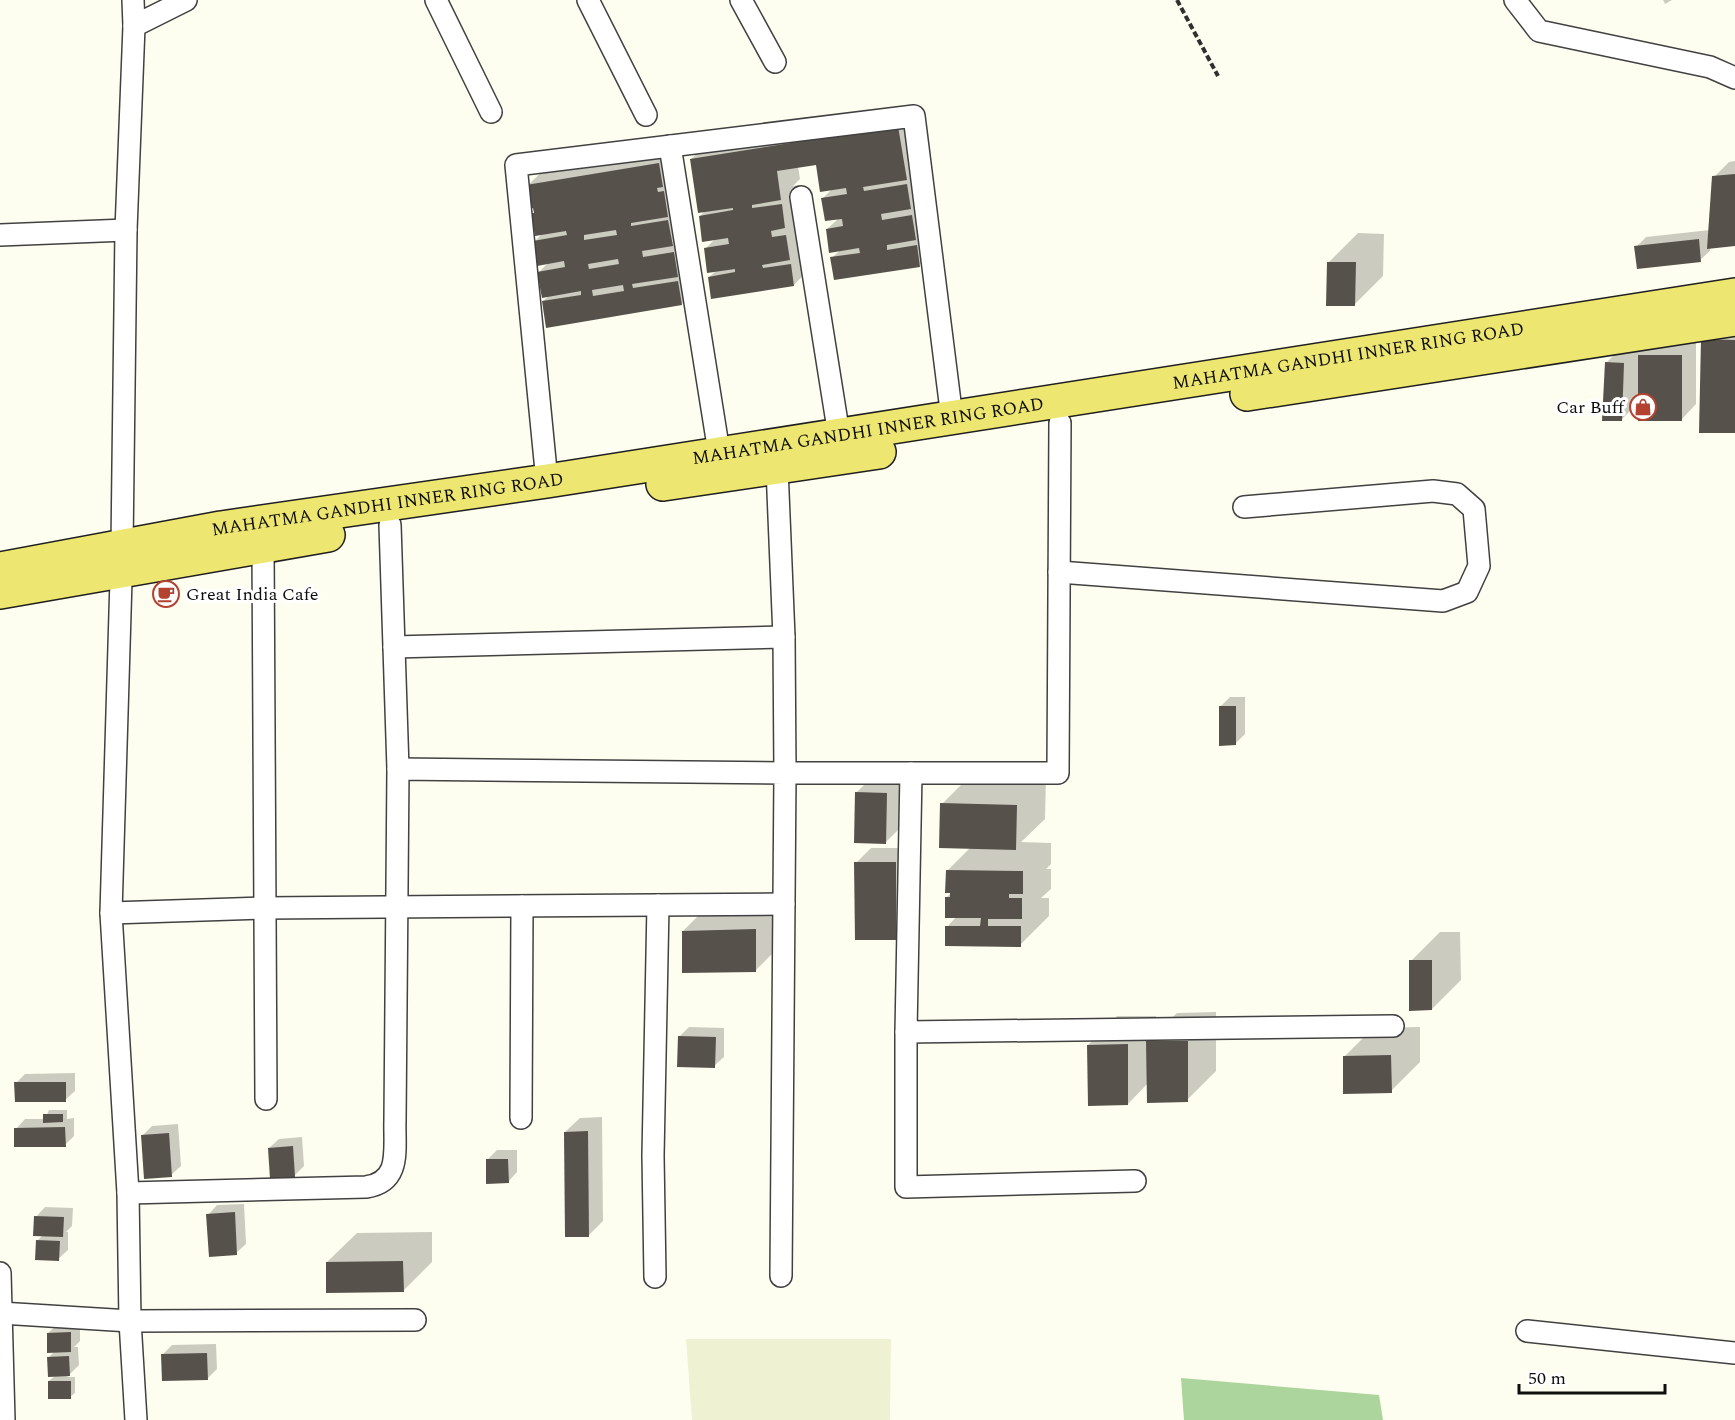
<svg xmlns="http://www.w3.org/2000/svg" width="1735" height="1420" viewBox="0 0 1735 1420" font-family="Spectral,serif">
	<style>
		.farmland { fill: #eff2d2 }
		.forest { fill: #acd59d }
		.shadow { fill: #0003 }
		.building { fill: #56514b; fill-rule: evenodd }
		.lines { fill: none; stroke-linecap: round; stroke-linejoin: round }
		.minor-casing { stroke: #414141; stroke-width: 24 }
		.primary-casing { stroke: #1f1f1f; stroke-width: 36 }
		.path { stroke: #303030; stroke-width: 4; stroke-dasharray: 6 3; stroke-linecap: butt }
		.minor { stroke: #fff; stroke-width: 21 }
		.primary { stroke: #ede671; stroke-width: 33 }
		.labels { text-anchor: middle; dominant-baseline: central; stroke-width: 6; stroke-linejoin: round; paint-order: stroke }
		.street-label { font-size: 18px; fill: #0e0e0e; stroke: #fff }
		.poi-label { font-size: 18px; fill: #0e0e0e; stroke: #fff; text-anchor: end }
	</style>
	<rect width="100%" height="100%" fill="#fefef0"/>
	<path class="farmland" d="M686,1339H891L890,1420H692Z"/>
	<path class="forest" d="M1181,1378L1379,1395L1383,1420H1184Z"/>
	<g class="shadow">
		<path d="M1663,0H1672L1665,4Z"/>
		<path d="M917,107L939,246L919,265L832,258L840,250L827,229L839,218L823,198L833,188L817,163L798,166L800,179L793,186L801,185L804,207L794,218L806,216L813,265L794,285L709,277L717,270L705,249L716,238L700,216L706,210L691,159L711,140Z"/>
		<path d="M679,144L701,284L682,304L543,301L550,295L539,272L549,262L535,241L543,233L533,214L535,212L528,185L548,166Z"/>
		<path d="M1735,161V245L1710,248V251L1700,260L1636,247L1646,237L1710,230L1714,177L1729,162Z"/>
		<path d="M1358,233L1384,234L1383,276L1354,305L1329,262Z"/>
		<path d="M1735,311V432L1702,340Z"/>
		<path d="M1635,334L1696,341V404L1682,419L1640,401L1621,420L1606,363Z"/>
		<path d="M1230,697H1245V734L1235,744L1221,706Z"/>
		<path d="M885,764H916L915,813L886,842L856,793Z"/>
		<path d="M971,775L1046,776L1045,819L1021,842L1051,843V864L1046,869H1051V889L1041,898H1049V916L1020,945L947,927L957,916L947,897L953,891L947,871L971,847L942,804Z"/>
		<path d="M871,848H910V924L896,938L856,863Z"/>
		<path d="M784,901L785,941L756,970L683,931L712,902Z"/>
		<path d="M1440,932H1460L1461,980L1432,1009L1411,961Z"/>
		<path d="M1216,1012V1071L1187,1100L1148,1083L1128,1104L1088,1045L1117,1016H1156V1033L1177,1013Z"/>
		<path d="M689,1027L724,1028V1057L714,1066L679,1037Z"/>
		<path d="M1420,1027V1062L1391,1091L1344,1057L1373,1028Z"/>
		<path d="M75,1073V1091L65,1100L16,1083L25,1074Z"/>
		<path d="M49,1110H67V1119L74,1118V1136L65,1145L16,1129L25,1119H45Z"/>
		<path d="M602,1117L603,1221L589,1235L565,1132L580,1118Z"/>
		<path d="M178,1124L181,1166L171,1175L142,1136L152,1126Z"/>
		<path d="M302,1137L304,1166L294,1176L269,1148L279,1139Z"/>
		<path d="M497,1150H517V1172L508,1182L487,1160Z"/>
		<path d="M244,1204L246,1244L236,1253L208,1215L217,1205Z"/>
		<path d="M45,1207L73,1208L72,1226L66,1232H68V1250L58,1259L37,1241L43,1235L36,1217Z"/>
		<path d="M432,1232V1262L403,1291L327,1262L357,1233Z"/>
		<path d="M80,1323V1341L74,1347H78L79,1365L67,1377H75V1393L70,1397L49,1381L56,1375L49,1357L55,1351L48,1333L58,1324Z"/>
		<path d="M216,1344L217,1369L207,1379L163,1354L172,1345Z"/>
	</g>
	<g class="building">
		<path d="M898,126L907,180L863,187L864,191L907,184L911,209L881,214L882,220L912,215L916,240L887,245V250L917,245L920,267L834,280L830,257L860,253L859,248L829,253L826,229L843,226L842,219L825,221L821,198L847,194L846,188L820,192L816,165L777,171L781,200L752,205V208L782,204L785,228L771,231L772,237L786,235L790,260L762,265L763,268L791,264L794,286L711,299L708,277L735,272V269L707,273L704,248L729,244L728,238L702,242L699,216L733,210V208L698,213L690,159Z"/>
		<path d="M659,163L663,187L657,188L658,192L664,191L668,217L631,223V226L668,220L673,246L642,251L643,257L674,252L678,277L632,284L633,288L678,281L682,305L546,328L542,301L581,295V291L542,298L537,272L565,267L564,261L537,266L533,241L567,235L566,231L535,236L531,213H534L533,208L530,209L526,185ZM616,230L617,235L584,240V235ZM618,259L619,264L589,269L588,264ZM623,285L624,291L593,296L592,290Z"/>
		<path d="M1735,174V246L1707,249L1712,176Z"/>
		<path d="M1699,239L1701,262L1637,269L1634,246Z"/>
		<path d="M1327,262H1356L1355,306H1326Z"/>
		<path d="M1701,339L1735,340V433H1699Z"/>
		<rect x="1638" y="355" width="44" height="66"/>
		<path d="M1605,362L1624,363L1622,421H1602Z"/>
		<path d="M1219,706H1236V745L1219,746Z"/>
		<path d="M855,792L887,793L886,844L854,843Z"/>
		<path d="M940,803L1017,805L1016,850L939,848Z"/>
		<path d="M854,862H896V940H855Z"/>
		<path d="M946,870L1023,871V894H1009V898H1022V919H988V926H1021V947L945,946V926H980L981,918H945V897H950V893H945Z"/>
		<path d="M756,929V972L682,973V931Z"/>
		<path d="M1409,960H1432V1010L1409,1011Z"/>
		<path d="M678,1036L716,1037L715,1068L677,1067Z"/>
		<path d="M1146,1041H1188V1102L1147,1103Z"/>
		<path d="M1128,1044V1105L1088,1106L1087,1045Z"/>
		<path d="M1391,1055L1392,1093L1343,1094V1056Z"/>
		<path d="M14,1082H66V1102H15Z"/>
		<path d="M43,1114H63V1122L43,1123Z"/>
		<path d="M65,1127L66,1147H14V1128Z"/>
		<path d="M588,1131L589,1237H565L564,1132Z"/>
		<path d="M169,1133L172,1177L144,1179L141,1135Z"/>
		<path d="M293,1146L295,1177L270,1179L268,1148Z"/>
		<path d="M486,1159H508L509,1183L486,1184Z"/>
		<path d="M235,1212L237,1255L209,1257L206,1214Z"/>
		<path d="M34,1216L64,1217L63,1237L33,1236Z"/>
		<path d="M36,1240L60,1241L59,1261L35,1260Z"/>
		<path d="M403,1261L404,1292L326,1293V1262Z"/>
		<path d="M71,1332V1352L47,1353V1333Z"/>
		<path d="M207,1353L208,1380L162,1381L161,1354Z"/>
		<path d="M69,1356L70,1376L48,1377L47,1357Z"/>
		<rect x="48" y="1381" width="23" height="18"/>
	</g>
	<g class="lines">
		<defs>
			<g id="minor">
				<path d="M133,0L134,26L126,230L122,546L111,913L128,1193L130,1321L136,1420"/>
				<path d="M436,0L491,112"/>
				<path d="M588,0L646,115"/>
				<path d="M741,0L775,62"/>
				<path d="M1515,0L1539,31L1710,67L1735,78"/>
				<path d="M134,26L186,0"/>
				<path d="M670,146L719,452"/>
				<path d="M801,197L839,435"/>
				<path d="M0,235L126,230"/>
				<path d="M777,468L784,637L785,773H1058L1060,423"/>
				<path d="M547,481L516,165L914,116L952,418"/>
				<path d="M390,525L398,769"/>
				<path d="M263,546L266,1099"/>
				<path d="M1059,572L1443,601L1467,592L1479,566L1474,509L1457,494L1433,491L1244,507"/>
				<path d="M394,647L784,637"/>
				<path d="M911,773L906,1032L1393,1026"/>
				<path d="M111,913L263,908L784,904"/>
				<path d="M906,1032V1187L1135,1181"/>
				<path d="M521,1118L522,906"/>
				<path d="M128,1193L366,1187C402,1182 394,1149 395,1120L398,769L785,773L781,1276"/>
				<path d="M0,1273L4,1420"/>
				<path d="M655,1277L653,1156L658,905"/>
				<path d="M0,1313L130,1321L415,1320"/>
				<path d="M1527,1331L1735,1353"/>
			</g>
			<g id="primary">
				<path d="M1247,394L1735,319"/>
				<path d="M663,484L879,452"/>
				<path id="s1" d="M0,569L221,528L547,481L1735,295"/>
				<path d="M0,592L328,535"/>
			</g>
		</defs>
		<use href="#minor" class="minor-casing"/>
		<use href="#primary" class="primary-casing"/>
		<path class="path" d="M1177,0L1218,76"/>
		<use href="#minor" class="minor"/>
		<use href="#primary" class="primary"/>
	</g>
	<defs>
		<symbol id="shop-ring" viewBox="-11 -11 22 22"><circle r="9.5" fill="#fff" stroke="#b34231" stroke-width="1.5"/><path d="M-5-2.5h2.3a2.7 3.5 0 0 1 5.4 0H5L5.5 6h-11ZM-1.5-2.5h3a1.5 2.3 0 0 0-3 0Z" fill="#b34231"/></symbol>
		<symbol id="cafe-ring" viewBox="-11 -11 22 22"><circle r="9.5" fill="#fff" stroke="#b34231" stroke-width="1.5"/><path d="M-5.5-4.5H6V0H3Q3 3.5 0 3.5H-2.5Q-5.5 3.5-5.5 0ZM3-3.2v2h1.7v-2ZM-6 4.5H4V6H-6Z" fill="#b34231"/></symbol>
	</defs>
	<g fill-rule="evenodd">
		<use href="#shop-ring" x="1628" y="392" width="30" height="30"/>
		<use href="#cafe-ring" x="151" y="579" width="30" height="30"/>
	</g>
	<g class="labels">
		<g class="street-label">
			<text stroke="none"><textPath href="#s1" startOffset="1365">MAHATMA GANDHI INNER RING ROAD</textPath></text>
			<text stroke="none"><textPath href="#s1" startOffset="879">MAHATMA GANDHI INNER RING ROAD</textPath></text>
			<text stroke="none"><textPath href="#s1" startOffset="393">MAHATMA GANDHI INNER RING ROAD</textPath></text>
		</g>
		<g class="poi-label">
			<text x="1624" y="407">Car Buff</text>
			<text x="186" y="594" text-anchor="start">Great India Cafe</text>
		</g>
	</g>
	<path d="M1519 1384v9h146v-9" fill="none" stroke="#0e0e0e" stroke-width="3"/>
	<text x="1528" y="1384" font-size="18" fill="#0e0e0e" stroke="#ffffff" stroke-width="4.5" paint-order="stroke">50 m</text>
</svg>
